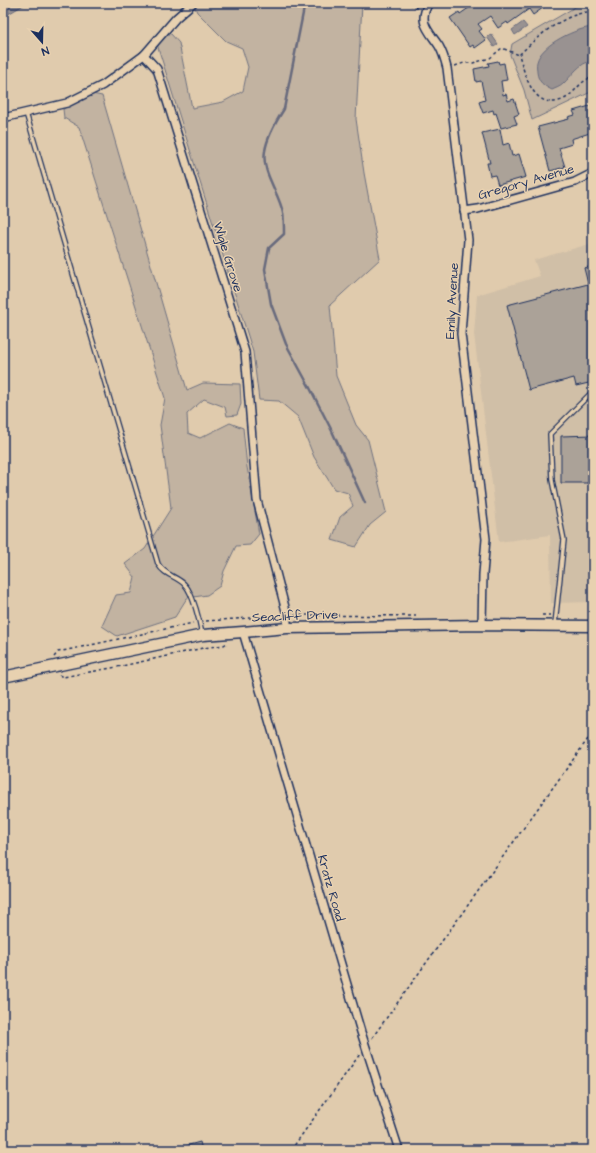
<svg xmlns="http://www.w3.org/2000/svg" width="596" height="1153" viewBox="0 0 596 1153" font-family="'Architects Daughter',sans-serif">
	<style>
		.built { fill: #d0bfa7 }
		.green { fill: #c2b3a1; stroke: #6e7180 }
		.water { fill: #999291; stroke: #676a7d }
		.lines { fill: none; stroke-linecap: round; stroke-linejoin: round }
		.stream { stroke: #676a7d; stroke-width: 2.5 }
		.building { fill: #aba298; stroke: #1b2f5e }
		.lane-casing { stroke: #1b2f5e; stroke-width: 6 }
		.street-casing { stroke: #1b2f5e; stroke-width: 10 }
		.secondary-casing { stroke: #1b2f5e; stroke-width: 13 }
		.path { stroke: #1b2f5e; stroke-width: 1.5; stroke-dasharray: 3 3; stroke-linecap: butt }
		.lane { stroke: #e8d1b0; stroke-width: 3.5 }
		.street { stroke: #e8d1b0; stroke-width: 7 }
		.secondary { stroke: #e8d1b0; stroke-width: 10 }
		.labels { text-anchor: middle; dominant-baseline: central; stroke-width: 3; stroke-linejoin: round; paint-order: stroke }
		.street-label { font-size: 13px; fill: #1b2f5e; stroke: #e8d1b0 }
	</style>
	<rect width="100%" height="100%" fill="#e0cbad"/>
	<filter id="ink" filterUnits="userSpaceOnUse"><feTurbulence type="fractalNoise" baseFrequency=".025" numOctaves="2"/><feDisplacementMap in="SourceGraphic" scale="8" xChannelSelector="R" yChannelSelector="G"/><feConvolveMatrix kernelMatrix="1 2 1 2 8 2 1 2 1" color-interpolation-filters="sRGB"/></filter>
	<g filter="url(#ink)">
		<path class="built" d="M593,243V602L551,603L550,535L499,542L474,334L477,295L540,276L534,260Z"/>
		<g class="green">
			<path d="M193,3H362L356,119L364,173L380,259L330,305L336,376L356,425L368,440L386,512L370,525L356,547L332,540L340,517L353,506L348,493L334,489L314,457L298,417L279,401L259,400L253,352L157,44L164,32L171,34L179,43L192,108L223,102L243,91L248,67L242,48L226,41L197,12Z"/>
			<path d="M582,3H593V91L532,120L524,90L510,55L512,44Z"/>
			<path d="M92,94L102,96L187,390L203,383L240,384L241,404L237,415L227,416L225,407L204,399L187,414L188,433L200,438L230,423L243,428L247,467L259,534L250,545L236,546L224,571L220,586L207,595L187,598L175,617L117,636L102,626L116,595L131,593L135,577L125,564L145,549L171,508L160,425L165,398L79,127L64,118L63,109Z"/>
		</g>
		<g class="water">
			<path d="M3,3H27L3,17Z"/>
			<path d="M523,22L527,27L515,35L512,30Z"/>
			<path d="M593,27V61C579,62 572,76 563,84C560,87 556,88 552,90C544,86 538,82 537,72C537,69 536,65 537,62C541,44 577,28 593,27Z"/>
			<path d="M491,34L498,44L494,47L487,37Z"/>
		</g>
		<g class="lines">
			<path class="stream" d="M305,3L284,109C277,120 267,138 265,151C261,172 279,192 283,213C284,219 284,227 284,234L269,248L265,269L271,304L286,344L310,388L332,431L365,503"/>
		</g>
		<g class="building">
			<path d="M476,3H493L496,7L501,3H550L533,15L529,9L508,24L507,22L498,28L490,16L478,24L482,29L479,31L486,40L475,48L473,45L470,47L450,18L459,12L460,14Z"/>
			<path d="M498,61L499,64L504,63L507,80L501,81L503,95L506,94L508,101L514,99L519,114L514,116L517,124L501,128L496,113L494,114L493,110L483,113L479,102L485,100L481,81L476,82L474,69L489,66L488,63Z"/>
			<path d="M593,105V132L571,139L572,144L559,148L565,167L550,171L538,127L569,119L568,117L575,115L573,111Z"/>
			<path d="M500,129L503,145L509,143L512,156L519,154L526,177L498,185L495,175L490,176L487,163H490L482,133Z"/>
			<path d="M593,266V382L576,386L574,378L529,390L507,305L588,284L584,268Z"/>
			<path d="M593,435V483H561V436Z"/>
			<path d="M200,1142L202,1150H178V1148Z"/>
		</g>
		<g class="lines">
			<defs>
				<g id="lane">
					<path d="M26,113L158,564C165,576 177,576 185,585C193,593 200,623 202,634"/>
					<path d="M555,624L564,540L552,480L550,434L593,391"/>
				</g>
				<g id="street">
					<path d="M429,3C417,22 429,31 439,46C443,53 445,60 447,68L468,240L461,334L486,539L483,574L482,625"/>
					<path d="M144,55L157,69L245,352L257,500L287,615V628"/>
					<path d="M3,118L67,103L103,85L144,55L176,18L193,3"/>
					<path d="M464,211L478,209L575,182L593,173"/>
					<path d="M243,632L361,1032L399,1150"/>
				</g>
				<path id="secondary" d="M3,677L203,635L243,632L287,628L482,625L593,626"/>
			</defs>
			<use href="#lane" class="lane-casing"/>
			<use href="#street" class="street-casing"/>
			<use href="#secondary" class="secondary-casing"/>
			<g class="path">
				<path d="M410,3L413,6L418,9"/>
				<path d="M593,11C587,12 580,13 575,15C553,23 535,39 519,55C525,74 533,111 562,100C570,97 576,88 583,82C586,80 590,78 593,75"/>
				<path d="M455,66L464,63H473L490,58L502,48L519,55"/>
				<path d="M294,615L416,616"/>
				<path d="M542,615H550"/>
				<path d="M206,621L278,616"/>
				<path d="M54,657L58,652L193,623"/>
				<path d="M59,675L63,677L122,666L203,648L224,645L227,643"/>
				<path d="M372,1038L593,732"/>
				<path d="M291,1150L360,1054"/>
			</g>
			<use href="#lane" class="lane"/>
			<use href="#street" class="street"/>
			<use href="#secondary" class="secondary"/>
		</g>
	</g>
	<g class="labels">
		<g class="street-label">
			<text transform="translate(526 182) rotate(-16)">Gregory Avenue</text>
			<text transform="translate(228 257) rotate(73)">Wigle Grove</text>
			<text transform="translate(452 301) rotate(-87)">Emily Avenue</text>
			<text transform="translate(295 616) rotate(-2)">Seacliff Drive</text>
			<text transform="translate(331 888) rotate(74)">Kratz Road</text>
		</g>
	</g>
	<rect width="596" height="1153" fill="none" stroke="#e8d1b0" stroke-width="16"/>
	<rect x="8" y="8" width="580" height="1137" fill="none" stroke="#1b2f5e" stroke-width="1.5" filter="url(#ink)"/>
	<g transform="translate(42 42) rotate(160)" stroke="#e8d1b0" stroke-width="3" paint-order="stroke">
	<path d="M0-3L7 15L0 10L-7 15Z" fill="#1b2f5e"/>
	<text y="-6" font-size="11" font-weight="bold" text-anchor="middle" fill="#1b2f5e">N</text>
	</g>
</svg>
